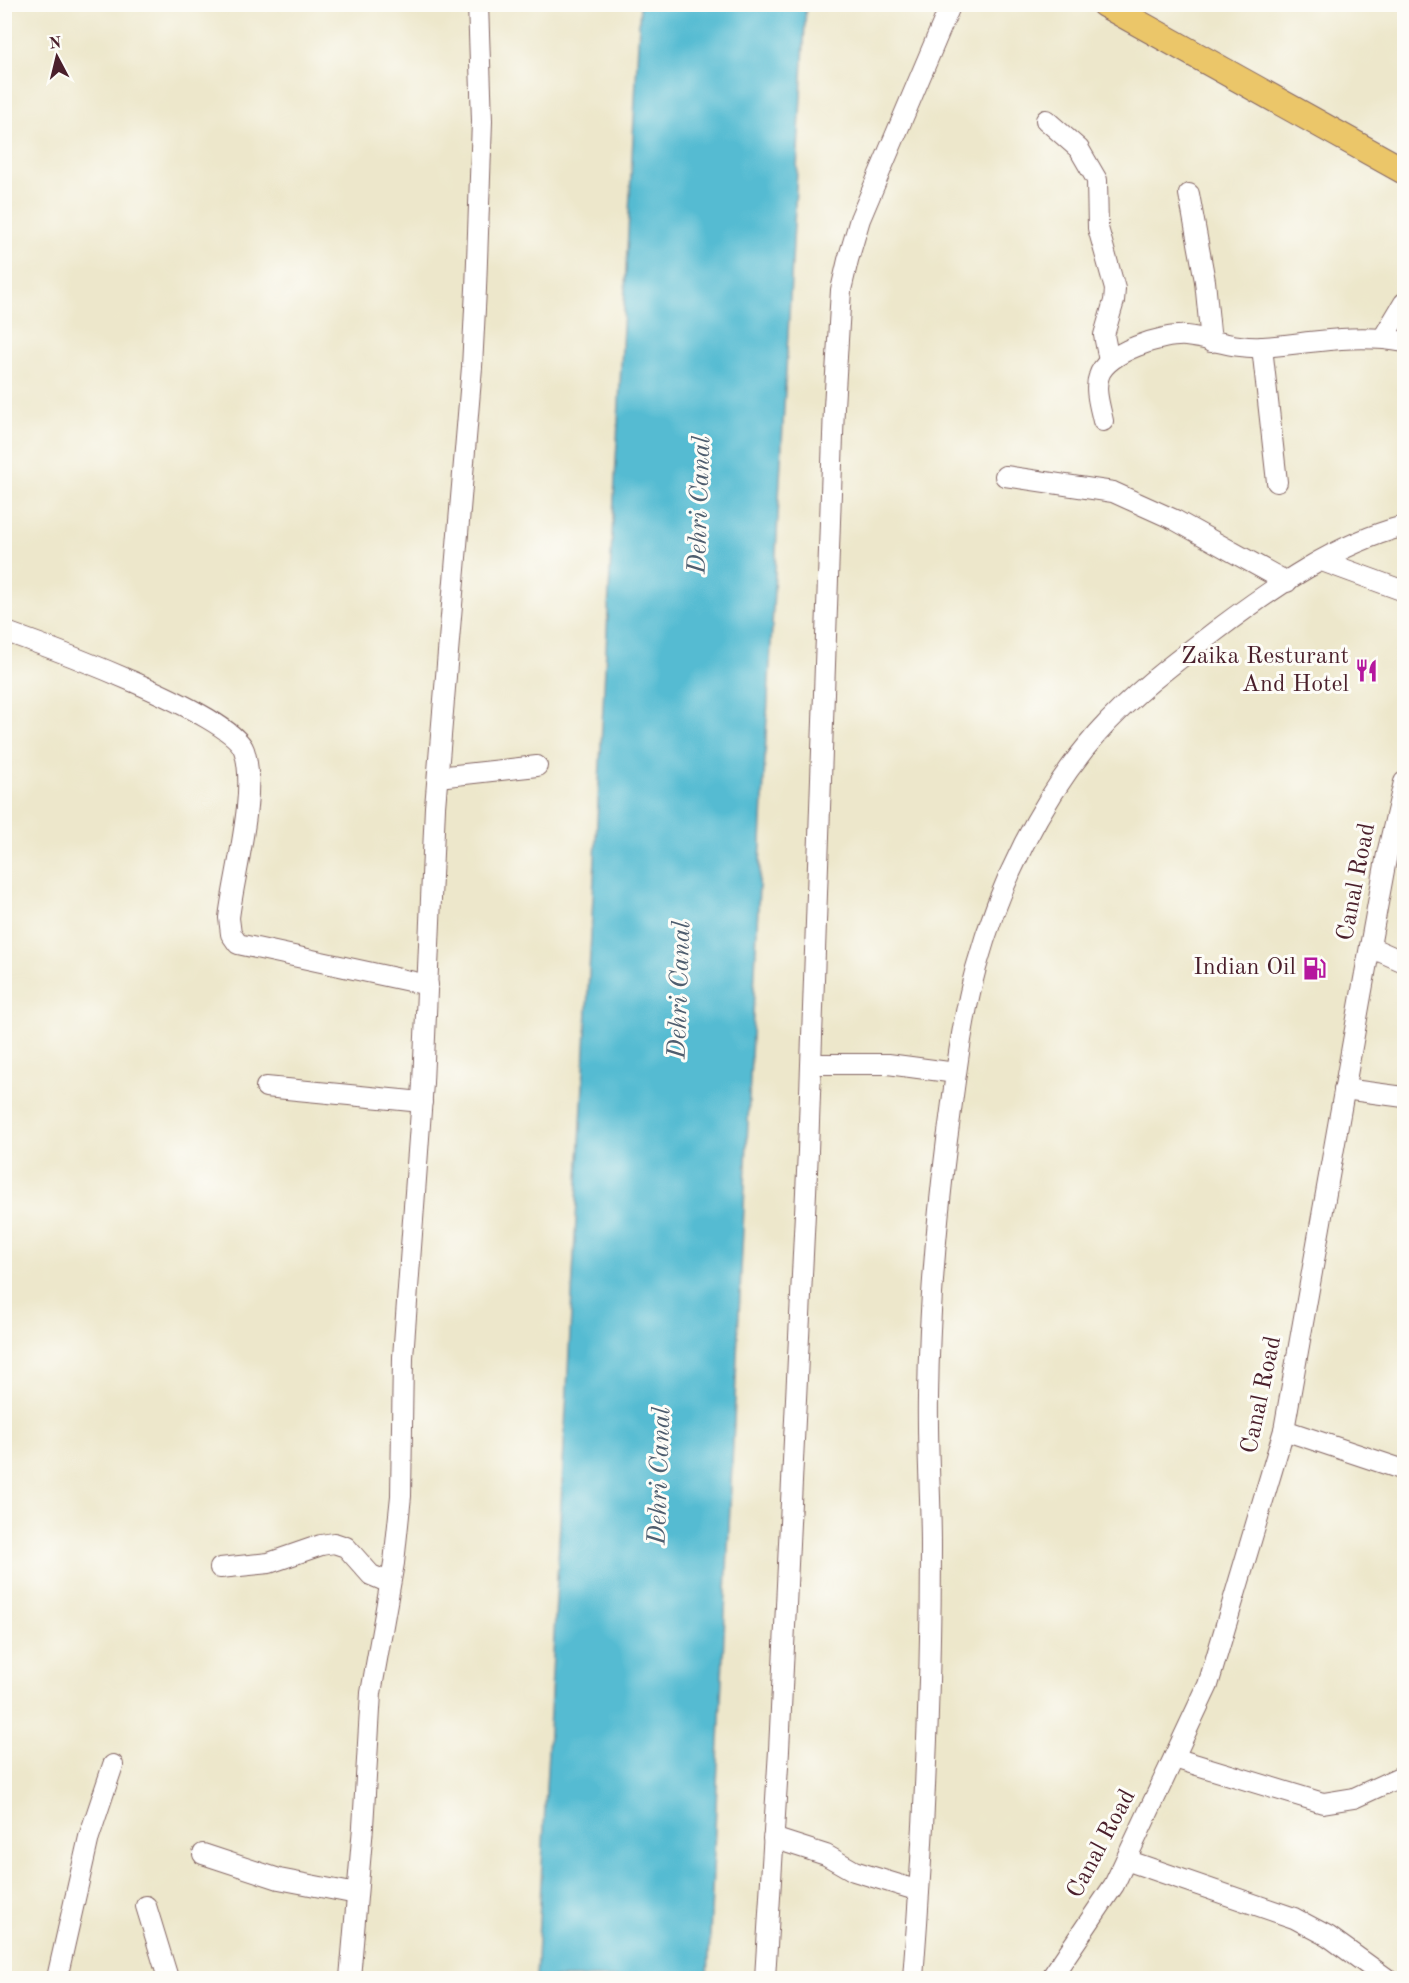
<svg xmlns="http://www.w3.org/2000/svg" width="1409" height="1983" viewBox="0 0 1409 1983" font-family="'Old Standard TT',serif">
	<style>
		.water { fill: #54bbd2; stroke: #4f6d7e; stroke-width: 1.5 }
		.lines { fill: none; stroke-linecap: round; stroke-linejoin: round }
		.minor-casing { stroke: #836563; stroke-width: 22 }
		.major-casing { stroke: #836563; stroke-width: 28 }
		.minor { stroke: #fff; stroke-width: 20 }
		.major { stroke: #ebc669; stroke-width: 26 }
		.labels { text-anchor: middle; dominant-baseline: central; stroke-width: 6; stroke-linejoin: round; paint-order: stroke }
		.poi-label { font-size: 24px; fill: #4a1f2b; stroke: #fdfcf7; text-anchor: end }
		.street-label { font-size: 24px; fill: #4a1f2b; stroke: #fdfcf7 }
		.water-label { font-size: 26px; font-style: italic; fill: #4e5d6e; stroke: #fdfcf7 }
	</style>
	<rect width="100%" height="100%" fill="#fdfcf7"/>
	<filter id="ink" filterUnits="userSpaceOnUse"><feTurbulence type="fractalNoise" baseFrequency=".0167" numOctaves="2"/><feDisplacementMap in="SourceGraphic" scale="12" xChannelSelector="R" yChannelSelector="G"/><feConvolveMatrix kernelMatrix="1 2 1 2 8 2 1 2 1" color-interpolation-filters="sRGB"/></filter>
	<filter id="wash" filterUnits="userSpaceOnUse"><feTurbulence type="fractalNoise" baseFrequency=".008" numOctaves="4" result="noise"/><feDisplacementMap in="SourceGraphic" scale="24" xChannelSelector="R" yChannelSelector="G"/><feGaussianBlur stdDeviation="1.35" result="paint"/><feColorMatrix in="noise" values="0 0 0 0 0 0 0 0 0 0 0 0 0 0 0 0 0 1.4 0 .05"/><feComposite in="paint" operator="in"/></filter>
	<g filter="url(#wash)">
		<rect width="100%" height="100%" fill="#ede7cb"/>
		<path class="water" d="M640,5H806L766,736L708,1978H536Z"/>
	</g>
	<g filter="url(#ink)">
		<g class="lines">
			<defs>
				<g id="minor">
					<path d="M1046,120L1079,149L1097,180L1098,228L1115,289L1114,301L1104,335L1109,361"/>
					<path d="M1189,194L1205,281L1211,342"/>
					<path d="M1383,338L1404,303"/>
					<path d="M1262,347L1277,482"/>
					<path d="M1103,421C1100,407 1094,389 1099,376C1106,352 1163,334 1186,336C1213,339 1236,349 1263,347C1311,343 1357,333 1404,342"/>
					<path d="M1005,476L1113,492L1175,520L1287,582"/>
					<path d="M1322,561L1404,591"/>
					<path d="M4,631C46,646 232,714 244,750C258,791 234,874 229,918L231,934L238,944L428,985"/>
					<path d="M438,777L537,766"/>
					<path d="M1370,947L1404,962"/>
					<path d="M812,1064H888L956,1073"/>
					<path d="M266,1087L422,1102"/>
					<path d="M1344,1089L1404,1097"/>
					<path d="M1284,1430L1404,1470"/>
					<path d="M220,1568L269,1563L321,1545L334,1543L346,1547L371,1575L390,1583"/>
					<path d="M1174,1758L1323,1803L1354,1798L1404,1775"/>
					<path d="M773,1838L826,1855L854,1871L919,1891"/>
					<path d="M203,1854L279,1879L357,1894"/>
					<path d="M1126,1860L1294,1918L1328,1936L1386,1978"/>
					<path d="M146,1906L168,1978"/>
					<path d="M57,1978L89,1837L113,1765"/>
					<path d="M350,1978L363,1827L371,1693L394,1563L401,1496L403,1357L423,1083L435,807L472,367L476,289L482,121L478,4"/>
					<path d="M765,1978L779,1750L808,1151L834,407L841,290L848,260L860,219L951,4"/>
					<path d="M913,1978C924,1835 931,1691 931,1547C931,1497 927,1447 928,1397C929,1311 936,1226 947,1140C955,1083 961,1024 976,968C999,885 1040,799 1097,734C1132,694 1175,662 1217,630C1273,588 1335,544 1404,526"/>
					<path d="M1051,1978L1114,1885L1208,1685L1284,1430L1364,979L1387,854L1404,782"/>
				</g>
				<path id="major" d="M1104,4L1404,171"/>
			</defs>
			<use href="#minor" class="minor-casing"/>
			<use href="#major" class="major-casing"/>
			<use href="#minor" class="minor"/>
			<use href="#major" class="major"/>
		</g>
	</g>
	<defs>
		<symbol id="restaurant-bare" viewBox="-9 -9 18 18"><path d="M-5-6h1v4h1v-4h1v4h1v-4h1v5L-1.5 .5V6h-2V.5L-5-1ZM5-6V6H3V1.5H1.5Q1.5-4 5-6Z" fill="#b5179e" stroke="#fdfcf7" stroke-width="2.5" paint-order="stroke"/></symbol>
		<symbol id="fuel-bare" viewBox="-9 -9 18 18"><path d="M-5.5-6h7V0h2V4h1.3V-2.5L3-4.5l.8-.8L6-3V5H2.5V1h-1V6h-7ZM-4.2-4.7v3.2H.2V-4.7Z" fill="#b5179e" stroke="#fdfcf7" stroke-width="2.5" paint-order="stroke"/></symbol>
	</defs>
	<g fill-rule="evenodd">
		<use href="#restaurant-bare" x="1350" y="654" width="33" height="33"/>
		<use href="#fuel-bare" x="1298" y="952" width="33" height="33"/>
	</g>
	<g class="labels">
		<g class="poi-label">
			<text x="1349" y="657">Zaika Resturant<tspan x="1349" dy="28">And Hotel</tspan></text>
			<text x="1296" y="968">Indian Oil</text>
		</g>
		<g class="street-label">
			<text transform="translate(1357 882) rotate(-79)">Canal Road</text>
			<text transform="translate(1262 1395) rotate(-78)">Canal Road</text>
			<text transform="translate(1102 1844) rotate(-62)">Canal Road</text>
		</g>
		<g class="water-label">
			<text transform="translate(700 505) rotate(-88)">Dehri Canal</text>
			<text transform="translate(680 990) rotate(-88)">Dehri Canal</text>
			<text transform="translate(660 1476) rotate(-88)">Dehri Canal</text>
		</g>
	</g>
	<rect width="1409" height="1983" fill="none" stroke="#fdfcf7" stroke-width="24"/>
	<g transform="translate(57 57) rotate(353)" stroke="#fdfcf7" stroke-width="4.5" paint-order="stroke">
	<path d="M0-4.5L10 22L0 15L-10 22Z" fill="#4a1f2b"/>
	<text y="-9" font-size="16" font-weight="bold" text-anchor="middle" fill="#4a1f2b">N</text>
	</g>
</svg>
